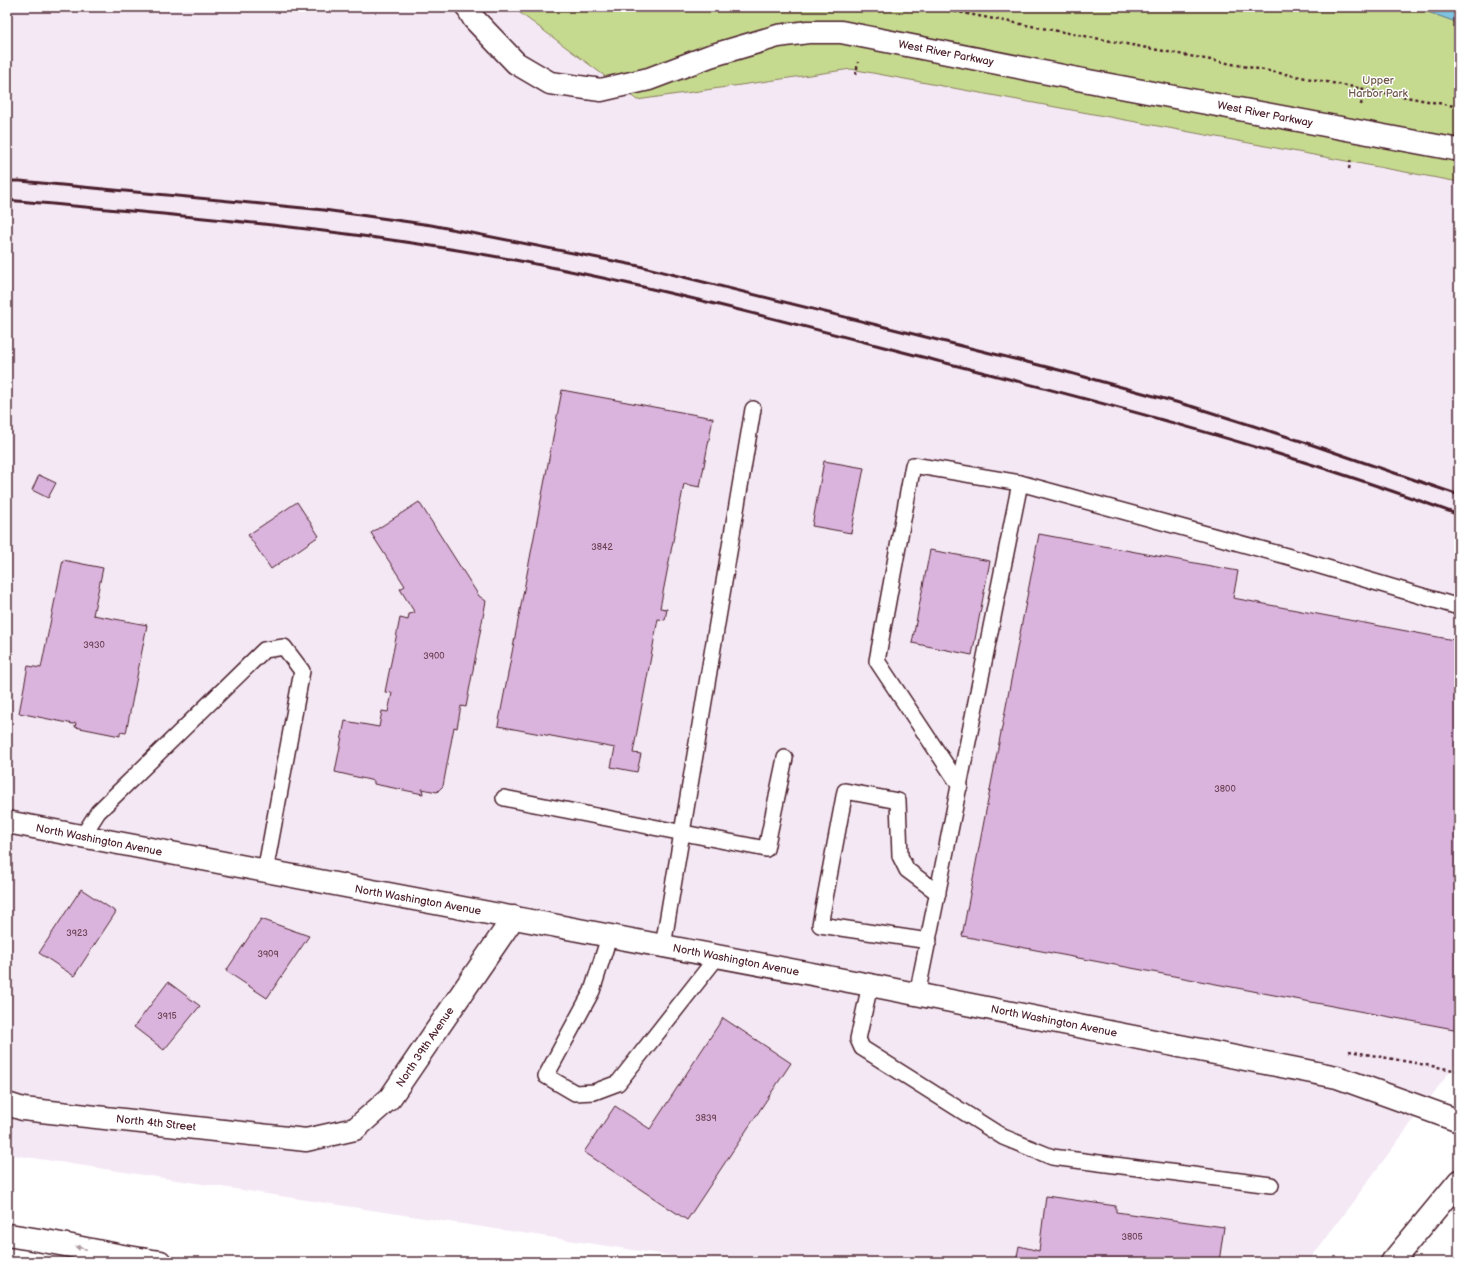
<svg xmlns="http://www.w3.org/2000/svg" width="1466" height="1269" viewBox="0 0 1466 1269" font-family="'Balsamiq Sans',sans-serif">
	<style>
		.built { fill: #f4e8f5 }
		.green { fill: #c6da8f; stroke: #887c5d }
		.water { fill: #7ec3df; stroke: #698197 }
		.building { fill: #dab4dd; stroke: #4a1f2b }
		.lines { fill: none; stroke-linecap: round; stroke-linejoin: round }
		.service-casing { stroke: #4a1f2b; stroke-width: 18 }
		.minor-casing { stroke: #4a1f2b; stroke-width: 25 }
		.tertiary-casing { stroke: #4a1f2b; stroke-width: 25 }
		.motorway-casing { stroke: #4a1f2b; stroke-width: 25 }
		.path { stroke: #4a1f2b; stroke-width: 2.5; stroke-dasharray: 3 3; stroke-linecap: butt }
		.service { stroke: #fff; stroke-width: 15 }
		.minor { stroke: #fff; stroke-width: 22 }
		.tertiary { stroke: #fff; stroke-width: 22 }
		.motorway { stroke: #fff; stroke-width: 22 }
		.rail { stroke: #4a1f2b; stroke-width: 3 }
		.oneway { fill: #ae9aa0 }
		.labels { text-anchor: middle; dominant-baseline: central; stroke-width: 3; stroke-linejoin: round; paint-order: stroke }
		.number-label { font-size: 9px; fill: #6e4458 }
		.street-label { font-size: 11px; fill: #4a1f2b; stroke: #fff }
		.park-label { font-size: 11px; fill: #6f5749; stroke: #fff }
	</style>
	<rect width="100%" height="100%" fill="#fff"/>
	<filter id="ink" filterUnits="userSpaceOnUse"><feTurbulence type="fractalNoise" baseFrequency=".025" numOctaves="2"/><feDisplacementMap in="SourceGraphic" scale="8" xChannelSelector="R" yChannelSelector="G"/><feConvolveMatrix kernelMatrix="1 2 1 2 8 2 1 2 1" color-interpolation-filters="sRGB"/></filter>
	<g filter="url(#ink)">
		<path class="built" d="M7,7H512L637,100L851,69L1459,182V1059L1308,1262H711L7,1154Z"/>
		<path class="green" d="M512,7H1414L1459,23V182L851,69L637,100Z"/>
		<path class="water" d="M1414,7H1459V23Z"/>
		<g class="building">
			<path d="M562,390L713,418L700,487L684,484L660,608L667,609L665,620L658,619L633,753L641,754L637,772L611,767L615,748L498,726Z"/>
			<path d="M824,461L864,468L851,533L812,526Z"/>
			<path d="M39,475L56,483L48,498L32,490Z"/>
			<path d="M297,502L319,536L271,569L248,535Z"/>
			<path d="M419,502L479,596L486,601L466,707L461,706L457,728L454,727L443,786L437,792L422,789L423,794L374,784V781L335,772L345,721L379,727L382,711L388,712L392,693L385,692L400,618L408,620L409,614L415,613L400,589L405,586L371,533Z"/>
			<path d="M1039,534L1238,571L1233,598L1459,641V1030L962,936Z"/>
			<path d="M930,550L990,561L972,655L912,643Z"/>
			<path d="M63,560L103,568L93,615L147,625L126,733L120,732V736L75,727L76,723L73,724L19,713L28,666L41,668Z"/>
			<path d="M81,889L116,912L74,976L39,953Z"/>
			<path d="M261,919L309,936L267,998L226,971Z"/>
			<path d="M168,982L200,1006L164,1050L134,1027Z"/>
			<path d="M723,1018L791,1063L687,1220L584,1152L615,1106L650,1129Z"/>
			<path d="M1046,1196L1116,1206V1212L1224,1227L1219,1262H1016L1019,1246L1039,1251Z"/>
		</g>
		<g class="lines">
			<defs>
				<g id="service">
					<path d="M960,786L877,661L913,465L1020,483"/>
					<path d="M504,798L766,849L785,758"/>
					<path d="M82,837L98,812L264,650L284,647L302,671L265,872"/>
					<path d="M609,937L592,991L546,1076L575,1093L594,1092L618,1083L717,957"/>
					<path d="M929,941L820,925L845,791L898,801L900,856L907,870L938,893"/>
					<path d="M663,946L753,409"/>
					<path d="M870,985L858,1039L862,1048L1003,1137L1052,1157L1271,1185"/>
					<path d="M917,995L1020,483L1290,557L1459,607"/>
				</g>
				<g id="minor">
					<path d="M467,7L474,19L516,63L550,83L601,90L649,79L710,56L778,36L808,32H841L1083,80L1459,150"/>
					<path d="M7,1104L23,1109L306,1140L355,1129L390,1098L514,917"/>
				</g>
				<g id="tertiary">
					<path d="M7,822L870,985L1337,1077L1459,1121"/>
					<path d="M1392,1262L1459,1181"/>
				</g>
				<path id="motorway" d="M7,1235C59,1242 109,1255 160,1262"/>
			</defs>
			<use href="#service" class="service-casing"/>
			<use href="#minor" class="minor-casing"/>
			<use href="#tertiary" class="tertiary-casing"/>
			<use href="#motorway" class="motorway-casing"/>
			<g class="path">
				<path d="M931,7L1459,107"/>
				<path d="M856,75L858,62"/>
				<path d="M1361,105L1364,88"/>
				<path d="M1349,169L1351,157"/>
				<path d="M1349,1051L1459,1071"/>
			</g>
			<use href="#service" class="service"/>
			<use href="#minor" class="minor"/>
			<use href="#tertiary" class="tertiary"/>
			<use href="#motorway" class="motorway"/>
			<g class="rail">
				<path d="M7,181H20L324,210L431,225L639,266L1063,371L1194,407L1304,442L1459,495"/>
				<path d="M7,200C179,215 350,229 520,261C662,288 802,326 942,362C1117,406 1290,452 1459,515"/>
			</g>
		</g>
		<defs><path id="oneway-solid" d="M-6-.8H1V-3.2L6.5 0L1 3.2V.8H-6Z"/></defs>
		<use class="oneway" href="#oneway-solid" transform="translate(81 1248) rotate(-168)"/>
	</g>
	<g class="labels">
		<g class="number-label">
			<text x="602" y="547">3842</text>
			<text x="94" y="645">3930</text>
			<text x="434" y="656">3900</text>
			<text x="1225" y="789">3800</text>
			<text x="77" y="933">3923</text>
			<text x="268" y="954">3909</text>
			<text x="167" y="1016">3915</text>
			<text x="706" y="1118">3839</text>
			<text x="1132" y="1237">3805</text>
		</g>
		<g class="street-label">
			<text transform="translate(946 53) rotate(11)">West River Parkway</text>
			<text transform="translate(1265 114) rotate(11)">West River Parkway</text>
			<text transform="translate(99 840) rotate(11)">North Washington Avenue</text>
			<text transform="translate(418 900) rotate(10)">North Washington Avenue</text>
			<text transform="translate(736 960) rotate(11)">North Washington Avenue</text>
			<text transform="translate(1054 1021) rotate(11)">North Washington Avenue</text>
			<text transform="translate(425 1047) rotate(-56)">North 39th Avenue</text>
			<text transform="translate(156 1123) rotate(6)">North 4th Street</text>
		</g>
		<g class="park-label">
			<text x="1378" y="80">Upper<tspan x="1378" dy="13">Harbor Park</tspan></text>
		</g>
	</g>
	<rect width="1466" height="1269" fill="none" stroke="#fff" stroke-width="24"/>
	<rect x="12" y="12" width="1442" height="1245" fill="none" stroke="#4a1f2b" stroke-width="1.5" filter="url(#ink)"/>
</svg>
